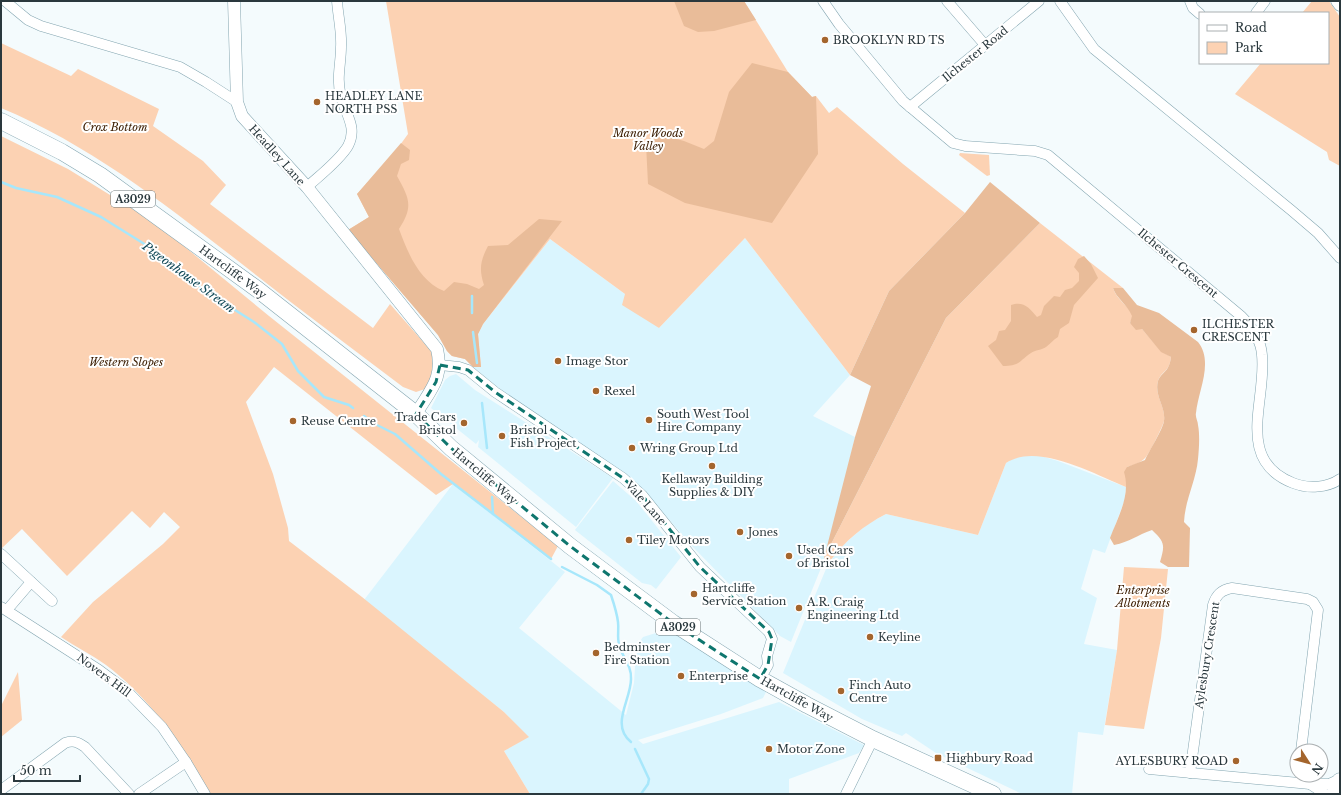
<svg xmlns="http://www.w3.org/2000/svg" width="1341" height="795" viewBox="0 0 1341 795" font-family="'Libre Baskerville',serif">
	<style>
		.built { fill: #daf5fe }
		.green { fill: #fcd2b3 }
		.forest { fill: #e9bc99 }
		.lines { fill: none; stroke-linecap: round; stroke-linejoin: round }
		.stream { stroke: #a7e7fb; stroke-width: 2.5 }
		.minor-casing { stroke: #83a5b0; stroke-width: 11 }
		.tertiary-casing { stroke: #83a5b0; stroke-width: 13 }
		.trunk-casing { stroke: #83a5b0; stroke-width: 17 }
		.minor { stroke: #fff; stroke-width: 10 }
		.tertiary { stroke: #fff; stroke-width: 12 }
		.trunk { stroke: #fff; stroke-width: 16 }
		.marked { fill: none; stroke: #0f766e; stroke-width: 3; stroke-dasharray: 8 5; stroke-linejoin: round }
		.poi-dot { fill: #a4652d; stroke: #fff; stroke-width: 1.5 }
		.labels { text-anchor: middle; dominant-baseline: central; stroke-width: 4; stroke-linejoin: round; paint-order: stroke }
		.shield { fill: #fff; stroke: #6a7477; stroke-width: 1 }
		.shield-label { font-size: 10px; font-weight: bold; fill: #2a383d }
		.poi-label { font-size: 11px; fill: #2a383d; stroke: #fff; text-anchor: start }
		.street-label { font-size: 11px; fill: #2a383d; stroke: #fff }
		.park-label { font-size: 11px; font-style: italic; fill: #3e2005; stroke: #fff }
		.water-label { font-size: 12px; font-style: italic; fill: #0f4755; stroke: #fff }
	</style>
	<rect width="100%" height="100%" fill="#f4fbfd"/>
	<g class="built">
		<path d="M745,238L850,375L813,416L855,437L839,504L823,563L791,642L780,636L691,545L642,488L609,464L511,398L473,367H481L478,334L483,324L550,239L625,294L659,328Z"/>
		<path d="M456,374L475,390L613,478L576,527L478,447L479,440L476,444L431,408L445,380L450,376Z"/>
		<path d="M1027,455L1041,456L1058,461L1126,487L1125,499L1105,553L1093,549L1081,589L1097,598L1084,644L1117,650L1103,735L1078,732L1072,794H1022L936,753L906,733L902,736L862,719L783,673L828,564L842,546L866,525L886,514L978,535L1006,463L1015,457Z"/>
		<path d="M613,481L636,501L681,557L656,589L651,585L642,583L575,530Z"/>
		<path d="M453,484L565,572L519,628L626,715L634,683L635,667L630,655L643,637L672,628L766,692L763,698L721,714L638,740L643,744L779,702L864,745L859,753L789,779V794H530L504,751L528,737L504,712L364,600Z"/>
	</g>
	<g class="green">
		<path d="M386,1H744L788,72L812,97L816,96L829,113L837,107L903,164L965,213L889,291L850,375L745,238L659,328L622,305L625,294L550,239L483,324L478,334L481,367H473L465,359L452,356L447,351L438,335L348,230L369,217L357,194L395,152L408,134Z"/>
		<path d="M1312,1H1329L1340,17V166L1329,160L1327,152L1235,94L1261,63H1328V13H1302Z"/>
		<path d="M1,43L71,76L78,69L159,109L153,126L203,161L226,185L210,204L373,328L390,304L432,352L435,365L428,388L416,392L403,387C349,346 295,306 242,264C166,205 90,145 1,108Z"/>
		<path d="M1,136L68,169L157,224L269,316L558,546L551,559L453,484L436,495L274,367L246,402L273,474L288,528L289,541L362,597L504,712L529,737L504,751L530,794H209C183,746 150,698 106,665C92,655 76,647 61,637L93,602L163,544L180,527L164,512L150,528L132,511L67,576L22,529L1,549Z"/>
		<path d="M960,153L989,155L990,175L987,176L959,155Z"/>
		<path d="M1040,223L1123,288H1113C1116,299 1127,304 1133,316L1130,323L1142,329L1161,351L1171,357C1169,373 1162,370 1158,381C1154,396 1166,406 1164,421C1163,426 1150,452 1146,457C1141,463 1134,465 1127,467L1126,487C1094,474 1037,442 1006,463L978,535L886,514C863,526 846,540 830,561L824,558L946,318Z"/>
		<path d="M1124,567L1168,569L1161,638L1144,729L1105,725L1117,650Z"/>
		<path d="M18,672L22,720L1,737V706Z"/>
	</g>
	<g class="forest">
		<path d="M674,1H744L756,20L714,31L698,32L684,26Z"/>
		<path d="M752,63L788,72L812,97L816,96L818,154L772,223L685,203L648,184L646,144L654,133L684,141L704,149L714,141L729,92Z"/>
		<path d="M401,143L410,150L409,160L401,164L397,176C409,198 414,206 399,229C408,253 419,281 444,291L454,282L467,284L479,289L484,285C479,270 480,261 488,246L508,245L539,219L562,221L483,324L478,334L481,367H473L465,359L452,356L447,351L438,335L348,230L369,217L357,194Z"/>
		<path d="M990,182L1040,223L946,318L824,558L855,437L871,386L850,375L889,291L965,213Z"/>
		<path d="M1084,256L1091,264L1098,278L1074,305L1069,323L1060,329L1058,337C1053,340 1051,343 1046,347C1042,350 1035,350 1031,353C1019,361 1020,366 1003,366L988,346L996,340L999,331L1005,330L1011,321V305C1024,301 1029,308 1037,317L1041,315L1044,306L1054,296L1060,297L1065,290L1072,288L1079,281V273L1074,267L1078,259Z"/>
		<path d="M1113,288H1123L1137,305L1159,313L1198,342C1214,362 1198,391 1196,413C1195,417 1198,421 1198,425C1200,435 1199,449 1198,459C1196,481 1185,500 1184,522L1190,528L1189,567H1168L1160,562C1165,545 1165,542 1152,530C1137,535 1130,542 1114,545L1110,538C1118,517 1131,495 1124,472L1127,467L1145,460C1149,451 1163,429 1164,421C1166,407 1154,396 1158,381C1162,371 1169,373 1171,357L1161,352L1142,329L1136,330L1130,323L1132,316C1127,304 1116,298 1113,288Z"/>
	</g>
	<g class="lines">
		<g class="stream">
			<path d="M1,182L16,188L57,197L101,217L146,245L208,293L254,322L282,344L298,371L324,397L349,405L353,408"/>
			<path d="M472,313V296"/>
			<path d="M473,332L477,363"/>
			<path d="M482,403L487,448"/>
			<path d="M364,416L375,424L395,434L441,474L493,514"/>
			<path d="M492,497L493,514L551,559"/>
			<path d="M562,567L597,585L611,595C614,604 617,613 618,622C619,630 617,637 619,644C621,656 632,665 631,679C631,700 610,725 631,742"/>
			<path d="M635,749L649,779L648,784L641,794"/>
		</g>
		<defs>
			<g id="minor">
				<path d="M5,1L28,20L41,26L180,67L206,82L237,102"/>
				<path d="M823,1L839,24L903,101L953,143L965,146L1035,151L1048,155L1241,316C1252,327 1261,339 1262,355C1267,400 1234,460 1293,483C1308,489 1327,488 1340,479"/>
				<path d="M947,1L985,45"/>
				<path d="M1060,1L1094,49L1291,210L1318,233L1340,258"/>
				<path d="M1190,1L1193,8L1200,14"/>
				<path d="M1256,13L1265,1"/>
				<path d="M910,107L1039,1"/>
				<path d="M307,187C319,176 339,161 348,146C358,127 345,114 341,96C336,79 341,64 341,47C342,32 338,16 337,1"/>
				<path d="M440,365L459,367L468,370L495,392L623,478L642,495L700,567L769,632L772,639L767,656L768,665L760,679"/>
				<path d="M1,554L52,601"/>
				<path d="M1,607L99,670L126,690L162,727L186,762L205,794"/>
				<path d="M7,610L31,582"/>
				<path d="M1149,769L1310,784H1329L1340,779"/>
				<path d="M1190,773L1213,605C1216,595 1221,590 1232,588L1307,599L1313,602L1318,610L1301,751"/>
				<path d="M1310,784L1325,794"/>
				<path d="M1,790L65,743C73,740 78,742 85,747L129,794"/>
				<path d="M139,794L186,762"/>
				<path d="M846,794L873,739"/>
			</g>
			<g id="tertiary">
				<path d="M234,1L237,102L242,116L307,187L437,349C444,379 430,390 416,414"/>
				<path d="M1337,1L1340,5"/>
			</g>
			<g id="trunk">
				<path d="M1,121L62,152L100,175L257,289L416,414L451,448L570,546L673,623L760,679L807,705L873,739L993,794"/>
				<path d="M1334,794L1340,781"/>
			</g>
		</defs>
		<use href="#minor" class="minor-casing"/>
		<use href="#tertiary" class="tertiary-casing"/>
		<use href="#trunk" class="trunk-casing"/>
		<use href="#minor" class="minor"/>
		<use href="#tertiary" class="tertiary"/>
		<use href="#trunk" class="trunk"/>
	</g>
	<path class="marked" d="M440,365L468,370L495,392L623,478L642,495L700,567L769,632L772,639L768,665L760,679L673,623L570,546L451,448L416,414L436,382Z"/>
	<g class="poi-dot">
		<circle cx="825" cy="40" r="4"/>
		<circle cx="317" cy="102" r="4"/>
		<circle cx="1194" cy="330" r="4"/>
		<circle cx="558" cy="361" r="4"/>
		<circle cx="596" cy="391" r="4"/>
		<circle cx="649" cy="420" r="4"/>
		<circle cx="293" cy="421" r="4"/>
		<circle cx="464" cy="423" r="4"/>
		<circle cx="502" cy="436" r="4"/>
		<circle cx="632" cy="448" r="4"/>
		<circle cx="712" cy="466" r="4"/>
		<circle cx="740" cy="532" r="4"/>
		<circle cx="629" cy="540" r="4"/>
		<circle cx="789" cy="556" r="4"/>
		<circle cx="694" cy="594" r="4"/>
		<circle cx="799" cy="608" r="4"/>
		<circle cx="870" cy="637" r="4"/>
		<circle cx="596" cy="653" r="4"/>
		<circle cx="681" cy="676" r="4"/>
		<circle cx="841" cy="691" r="4"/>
		<circle cx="769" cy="749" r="4"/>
		<rect x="934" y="754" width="8" height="8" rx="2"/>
		<circle cx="1236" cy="761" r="4"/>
	</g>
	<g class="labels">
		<g class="shield">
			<rect x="111" y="191" width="44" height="16" rx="3"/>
			<rect x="656" y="619" width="44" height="16" rx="3"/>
		</g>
		<g class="shield-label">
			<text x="133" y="199">A3029</text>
			<text x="678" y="627">A3029</text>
		</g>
		<g class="poi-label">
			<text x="833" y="40">BROOKLYN RD TS</text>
			<text x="325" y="96">HEADLEY LANE<tspan x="325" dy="13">NORTH PSS</tspan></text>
			<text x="1202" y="324">ILCHESTER<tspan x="1202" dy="13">CRESCENT</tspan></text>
			<text x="566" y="361">Image Stor</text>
			<text x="604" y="391">Rexel</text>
			<text x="657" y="414">South West Tool<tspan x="657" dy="13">Hire Company</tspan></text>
			<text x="456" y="417" text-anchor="end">Trade Cars<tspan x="456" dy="13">Bristol</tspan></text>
			<text x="301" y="421">Reuse Centre</text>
			<text x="510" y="430">Bristol<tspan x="510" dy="13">Fish Project</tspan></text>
			<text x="640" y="448">Wring Group Ltd</text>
			<text x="712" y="479" text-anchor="middle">Kellaway Building<tspan x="712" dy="13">Supplies &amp; DIY</tspan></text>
			<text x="748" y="532">Jones</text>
			<text x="637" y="540">Tiley Motors</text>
			<text x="797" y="550">Used Cars<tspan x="797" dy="13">of Bristol</tspan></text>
			<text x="702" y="588">Hartcliffe<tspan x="702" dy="13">Service Station</tspan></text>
			<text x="807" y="602">A.R. Craig<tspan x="807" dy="13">Engineering Ltd</tspan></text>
			<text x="878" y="637">Keyline</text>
			<text x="604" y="647">Bedminster<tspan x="604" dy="13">Fire Station</tspan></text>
			<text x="689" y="676">Enterprise</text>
			<text x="849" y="685">Finch Auto<tspan x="849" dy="13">Centre</tspan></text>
			<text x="777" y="749">Motor Zone</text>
			<text x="946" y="758">Highbury Road</text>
			<text x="1228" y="761" text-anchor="end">AYLESBURY ROAD</text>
		</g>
		<g class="street-label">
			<text transform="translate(975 54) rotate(-39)">Ilchester Road</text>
			<text transform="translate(277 155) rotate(48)">Headley Lane</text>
			<text transform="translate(1178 263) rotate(40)">Ilchester Crescent</text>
			<text transform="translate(233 272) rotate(37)">Hartcliffe Way</text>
			<text transform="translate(485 476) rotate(40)">Hartcliffe Way</text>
			<text transform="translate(646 503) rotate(48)">Vale Lane</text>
			<text transform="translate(1207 655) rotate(-81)">Aylesbury Crescent</text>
			<text transform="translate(104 675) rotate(37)">Novers Hill</text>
			<text transform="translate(797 699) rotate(29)">Hartcliffe Way</text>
		</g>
		<g class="park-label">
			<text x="115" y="127">Crox Bottom</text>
			<text x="648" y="133">Manor Woods<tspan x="648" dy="13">Valley</tspan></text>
			<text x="126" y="362">Western Slopes</text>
			<text x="1143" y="590">Enterprise<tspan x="1143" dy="13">Allotments</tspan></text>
		</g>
		<g class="water-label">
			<text transform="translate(189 277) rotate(36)">Pigeonhouse Stream</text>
		</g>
	</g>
	<rect width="1341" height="795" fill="none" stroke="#2a383d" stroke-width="4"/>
	<rect x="1199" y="12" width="130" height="52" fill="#ffffff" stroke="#aaafb1"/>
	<rect x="1207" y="25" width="20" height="6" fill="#ffffff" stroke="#aaafb1"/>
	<text x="1235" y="32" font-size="12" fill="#2a383d">Road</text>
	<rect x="1207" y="42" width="20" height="12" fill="#fcd2b3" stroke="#aaafb1"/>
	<text x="1235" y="52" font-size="12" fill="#2a383d">Park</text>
	<g transform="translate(1309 763) rotate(126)"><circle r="19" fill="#ffffff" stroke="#aaafb1"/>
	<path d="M0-3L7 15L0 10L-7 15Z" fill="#a4652d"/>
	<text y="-6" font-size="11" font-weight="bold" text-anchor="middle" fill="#2a383d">N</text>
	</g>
	<path d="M14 775v6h66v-6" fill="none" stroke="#2a383d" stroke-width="2"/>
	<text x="20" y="775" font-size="12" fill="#2a383d" stroke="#ffffff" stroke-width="3" paint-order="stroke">50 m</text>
</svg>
